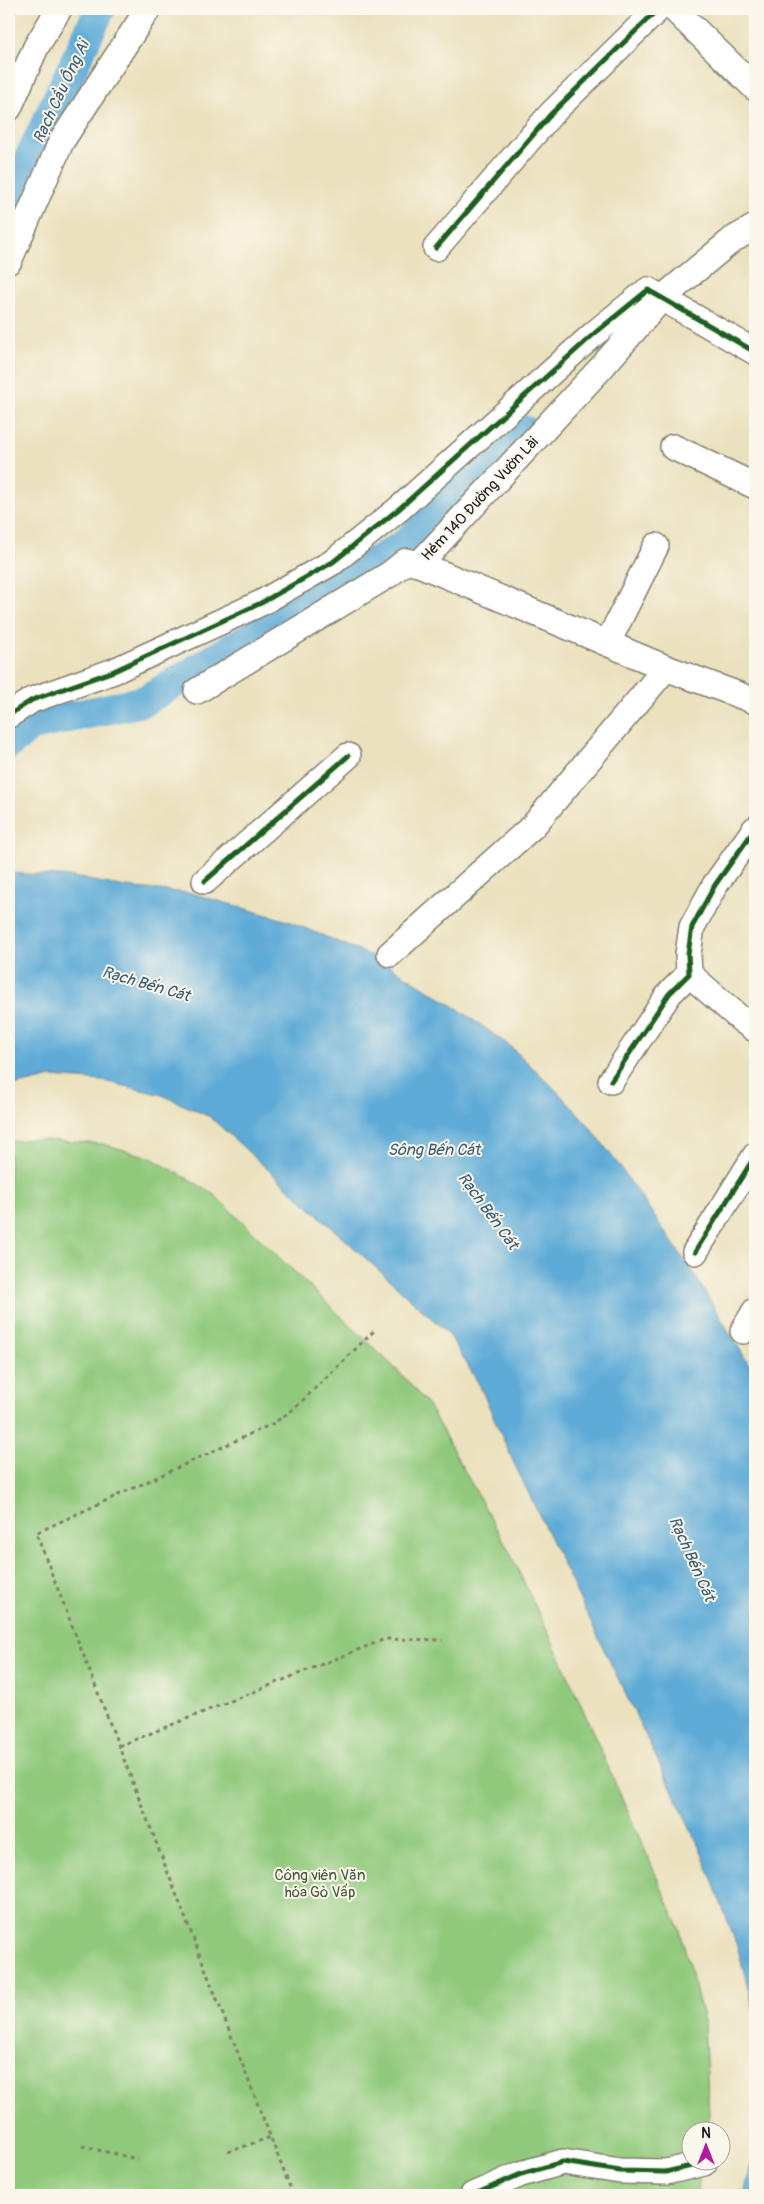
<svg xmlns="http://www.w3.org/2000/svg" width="764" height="2204" viewBox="0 0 764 2204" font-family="Pangolin,sans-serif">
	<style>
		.green { fill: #90c97c; stroke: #56724c }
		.water { fill: #5eabd7; stroke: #3d647a }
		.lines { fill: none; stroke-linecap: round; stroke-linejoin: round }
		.river { stroke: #5eabd7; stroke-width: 31 }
		.minor-casing { stroke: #847e6d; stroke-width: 28 }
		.path { stroke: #847e6d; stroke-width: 3; stroke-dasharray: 4 4; stroke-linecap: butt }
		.minor { stroke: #fff; stroke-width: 25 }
		.cycleway-casing { stroke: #fbf7ec; stroke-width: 8 }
		.cycleway { stroke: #1b5e20; stroke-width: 5 }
		.labels { text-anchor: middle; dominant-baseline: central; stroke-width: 4; stroke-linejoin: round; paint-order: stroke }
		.street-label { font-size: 15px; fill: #1c1c1c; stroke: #fbf7ec }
		.park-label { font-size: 15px; fill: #45593e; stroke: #fbf7ec }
		.water-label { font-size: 16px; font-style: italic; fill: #3a5c70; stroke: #fbf7ec }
	</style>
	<rect width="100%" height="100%" fill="#fbf7ec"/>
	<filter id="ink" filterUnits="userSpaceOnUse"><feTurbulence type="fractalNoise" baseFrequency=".02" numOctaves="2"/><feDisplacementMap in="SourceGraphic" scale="10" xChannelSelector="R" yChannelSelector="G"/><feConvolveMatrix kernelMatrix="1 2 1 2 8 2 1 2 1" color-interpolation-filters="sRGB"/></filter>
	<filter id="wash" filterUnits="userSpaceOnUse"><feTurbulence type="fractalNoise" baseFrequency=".0096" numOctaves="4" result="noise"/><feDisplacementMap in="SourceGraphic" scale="20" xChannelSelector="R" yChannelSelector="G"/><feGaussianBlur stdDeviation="1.12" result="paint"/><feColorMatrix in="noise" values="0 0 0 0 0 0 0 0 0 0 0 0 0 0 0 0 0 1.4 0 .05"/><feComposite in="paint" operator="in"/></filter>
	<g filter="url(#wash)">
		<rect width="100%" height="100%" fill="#ebe1be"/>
		<path class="green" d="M31,1139L103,1144L149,1157L211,1192L400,1373L428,1405L509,1551L562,1662L680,1930L704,2021L709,2115L706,2131L692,2132V2162H702L697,2195H9V1142Z"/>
		<g class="water">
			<path d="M9,873L73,877L125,887L191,893L288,921L379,959L460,1010L511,1047L550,1084L586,1122L618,1164L690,1268L755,1374V2014L737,1946L700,1848L513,1461L479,1384L448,1333L210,1117L162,1095L104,1081L52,1077L9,1087Z"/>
			<path d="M755,2147V2195H744Z"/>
		</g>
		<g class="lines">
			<g class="river">
				<path d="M9,202L100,9"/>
				<path d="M9,744L30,726L144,701L405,544L525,431"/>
			</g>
		</g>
	</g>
	<g filter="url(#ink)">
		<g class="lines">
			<defs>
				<g id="minor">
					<path d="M674,9L755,88"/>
					<path d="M9,108L36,47L59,9"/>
					<path d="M755,227L732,240L661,299L601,368L419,564L666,668L755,701"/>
					<path d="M436,248L551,114L658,9"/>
					<path d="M9,261L61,142L148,9"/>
					<path d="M673,447L755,486"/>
					<path d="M608,642L656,546"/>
					<path d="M197,691L390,574L406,561L419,564"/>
					<path d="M9,715L32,700L114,671L261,603L333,562L400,508L595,333L648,290L755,352"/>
					<path d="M205,881L348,756"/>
					<path d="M390,954L533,826L666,668"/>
					<path d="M689,974L743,1021L755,1029"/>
					<path d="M611,1081L669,994L689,974L688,954L692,927L715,885L755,829"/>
					<path d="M695,1252L755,1156"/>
					<path d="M743,1331L755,1311"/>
					<path d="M473,2195L521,2174L563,2162L620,2171L666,2172L704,2163"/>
				</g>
			</defs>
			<use href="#minor" class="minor-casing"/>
			<g class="path">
				<path d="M119,1746L385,1639L443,1640"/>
				<path d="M82,2146L137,2159"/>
				<path d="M228,2152L271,2137"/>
				<path d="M293,2195L36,1533L274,1423L296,1407L376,1329"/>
			</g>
			<use href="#minor" class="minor"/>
			<defs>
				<g id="cycleway">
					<path d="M436,248L551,114L658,9"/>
					<path d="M9,715L32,700L114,671L261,603L333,562L400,508L595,333L648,290L755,352"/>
					<path d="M205,881L348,756"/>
					<path d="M611,1081L669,994L689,974L688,954L692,927L715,885L755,829"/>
					<path d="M695,1252L755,1156"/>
					<path d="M473,2195L521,2174L563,2162L620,2171L666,2172L704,2163"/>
				</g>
			</defs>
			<use href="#cycleway" class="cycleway-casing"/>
			<use href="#cycleway" class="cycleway"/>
		</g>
	</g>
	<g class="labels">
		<g class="street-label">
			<text transform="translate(480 499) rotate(-47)">Hẻm 140 Đường Vườn Lài</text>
		</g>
		<g class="park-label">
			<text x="320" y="1875">Công viên Văn<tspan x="320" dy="17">hóa Gò Vấp</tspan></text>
		</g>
		<g class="water-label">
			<text transform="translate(61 92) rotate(-65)">Rạch Cầu Ông Ai</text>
			<text transform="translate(146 984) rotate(16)">Rạch Bến Cát</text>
			<text x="434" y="1150">Sông Bến Cát</text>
			<text transform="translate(488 1211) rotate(54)">Rạch Bến Cát</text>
			<text transform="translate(692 1559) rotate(66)">Rạch Bến Cát</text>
		</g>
	</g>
	<rect width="764" height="2204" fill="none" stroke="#fbf7ec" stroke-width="30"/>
	<g transform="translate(706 2146)"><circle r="24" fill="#fbf7ec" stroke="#a29f99"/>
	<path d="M0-4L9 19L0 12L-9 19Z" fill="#b5179e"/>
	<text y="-8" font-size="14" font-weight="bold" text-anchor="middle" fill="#1c1c1c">N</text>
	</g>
</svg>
